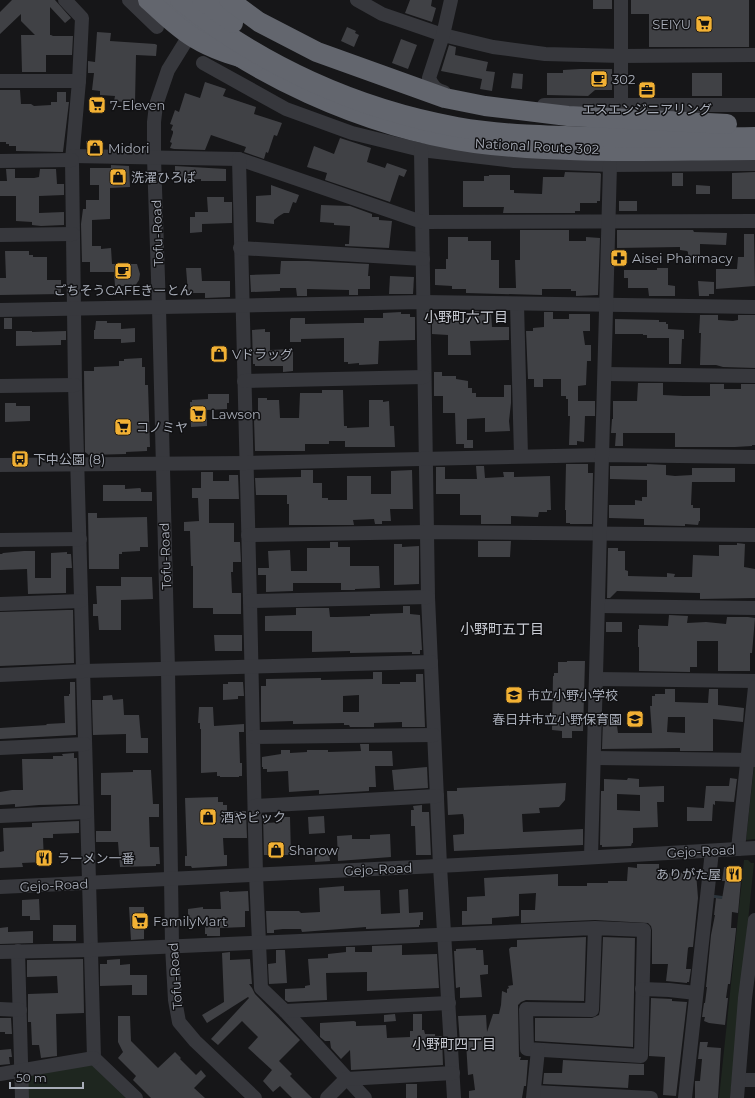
<svg xmlns="http://www.w3.org/2000/svg" width="755" height="1098" viewBox="0 0 755 1098" font-family="Montserrat,'Noto Sans JP',sans-serif">
	<style>
		.green { fill: #1e261f }
		.lines { fill: none; stroke-linecap: round; stroke-linejoin: round }
		.stream { stroke: #2c353c; stroke-width: 3 }
		.building { fill: #404145; fill-rule: evenodd }
		.minor { stroke: #37383d; stroke-width: 14 }
		.highway { stroke: #63666e; stroke-width: 20 }
		.highway-bridge { stroke: #63666e; stroke-width: 20 }
		.labels { text-anchor: middle; dominant-baseline: central; stroke-width: 3; stroke-linejoin: round; paint-order: stroke }
		.poi-label { font-size: 13px; fill: #a8adb8; stroke: #111113; text-anchor: start }
		.street-label { font-size: 13px; fill: #a8adb8; stroke: #111113 }
		.neighbourhood-label { font-size: 14px; fill: #c9ccd4; stroke: #111113 }
	</style>
	<rect width="100%" height="100%" fill="#161618"/>
	<g class="green">
		<path d="M754,766H755V839L746,840Z"/>
		<path d="M744,860H748L751,863H754L730,1098H719Z"/>
		<path d="M87,1064L93,1066L126,1098H27V1077L29,1073Z"/>
	</g>
	<g class="lines">
		<path class="stream" d="M711,896L726,898"/>
	</g>
	<g class="building">
		<path d="M12,0H55L71,18L65,23L50,7V35H53L51,36H73L72,55H46V72H22L21,35H35L21,21V14L0,34V12Z"/>
		<path d="M410,0H432L431,6L436,8L432,22L405,13Z"/>
		<rect x="593" y="0" width="19" height="9"/>
		<path d="M631,0H749V47H649V14H631Z"/>
		<path d="M347,27L356,31L355,33L359,35L354,47L341,41Z"/>
		<path d="M97,32L111,33L110,41L155,44L157,45L156,56L136,55L135,103L114,101L115,96L100,95V91L92,90L94,73H88V61L95,62Z"/>
		<path d="M401,39L417,45L408,69L392,63Z"/>
		<path d="M449,45L456,47L455,55L488,62L486,71L495,72L492,91L480,89L482,79L441,71Z"/>
		<path d="M580,69H612V90H595L588,96L547,95V73H563V70Z"/>
		<path d="M513,73L523,74L522,89L511,88Z"/>
		<rect x="692" y="73" width="30" height="23"/>
		<path d="M205,82L226,89L223,96L256,107L254,114L282,123L277,136L274,135L268,153L266,152L264,159L244,152L246,147L211,135L205,150L174,149L170,148L172,143L170,142L173,133V131L171,130L173,125L170,124L175,110L179,112L185,93L200,98Z"/>
		<path d="M0,90H20L21,104H31L34,106L51,105V102H57V92H66V102H69L63,152L16,151V146H9V144H6V142H0Z"/>
		<path d="M340,138L371,148L367,162L385,168L387,163L407,170L404,177L399,175L390,202L325,180L327,173L307,167L314,146L334,154Z"/>
		<rect x="86" y="141" width="17" height="7"/>
		<path d="M111,165L129,166L130,187L110,188V219L92,220V246H101V249L111,248L112,264H137L140,274L139,280L135,286H115L114,272H90V262H82L81,224L83,209H86V200H99V185H90V168H111Z"/>
		<path d="M175,166L226,169V181H201V179L182,180V177L175,178Z"/>
		<path d="M6,169H15V178H34L39,177L40,169H56L57,184H64V195L39,196V213L64,212V225L41,226L32,225V222L16,221V196H0V181H7Z"/>
		<path d="M565,172L600,173L601,174L600,201H597V203H580V211H575V213H503L504,207H463V181H484V176H489V175H510V190H514V193L542,194L543,177H564Z"/>
		<path d="M755,172V199H732V173Z"/>
		<rect x="672" y="173" width="11" height="13"/>
		<path d="M271,185L299,195L296,203L293,202L289,213H284L279,216L274,220V224L256,222V196L271,195Z"/>
		<path d="M696,185L710,186V194H696Z"/>
		<path d="M207,197H224V202H232V223L202,224V232L190,233V217H195V212H208Z"/>
		<rect x="619" y="201" width="18" height="10"/>
		<path d="M321,205L350,206L372,214V217H379V220L392,221L389,248L345,246V244H349L350,226L334,225V223L320,222Z"/>
		<path d="M520,230H569V241H586V237L600,238L598,295L576,296V291H571V289H542V295L466,293V289H452V286L435,285V269H446V259H448V237H468V241H491V260H499V288H516L515,260H520Z"/>
		<path d="M617,230H693L694,232L727,233L726,245L700,244V263L688,264V252L687,251L680,250V247L617,248Z"/>
		<path d="M744,234H754L755,286L716,289V269H737L738,257H744Z"/>
		<path d="M5,251H29V255H33V257H47V280H61V294L0,295V278H6Z"/>
		<path d="M281,261H308L369,264L368,276H370V289H358V295H349V290L307,289V296H297L296,288H280V291L251,292L250,275L280,274Z"/>
		<path d="M186,268H201L202,281H230V297L205,298V293H188Z"/>
		<path d="M657,268H668V285L675,286V296H649L648,288H628V278H624V270H657Z"/>
		<path d="M390,276L414,277L413,294H389Z"/>
		<path d="M698,281L714,282V294H709V296H699Z"/>
		<path d="M472,311L491,312L492,327H509V340L470,341L471,355H448V335L432,334V319L472,318Z"/>
		<path d="M401,312V314H410V317H415V340L379,341L378,364L359,365V363L348,364V362H344V338L301,339V342H290V320L291,318H305V324L357,323H364V318H383V313Z"/>
		<path d="M544,312H553V319H569V314H590V331H583L585,345H591V361H587L586,385L578,386V401H595V416H585L584,442L577,441V445H569L570,416H568V399H566V396H561V379H543V387H534V379H528L526,331H533V328L544,327Z"/>
		<path d="M700,315H718V320L733,321L738,320V315H755V368L723,367L716,365H700L701,333H699Z"/>
		<rect x="4" y="318" width="8" height="11"/>
		<path d="M615,319L659,320V322H666V324H668V329L684,330V339H682L681,364H669V338H647V335H643V334H615Z"/>
		<path d="M96,321H107V323H121V329L135,328V342L121,343V339H94V330H95Z"/>
		<path d="M265,329V332H270V350L293,349V371L283,372V366H255V364H253L252,330Z"/>
		<path d="M16,331H32V332L66,331V340H61V345L16,346Z"/>
		<path d="M142,358V367H145V385H148L150,447H147V451L126,452V454L89,455L85,452L84,371H94V367L119,366V361H124V359Z"/>
		<path d="M434,372H442V376H456V379L468,381V388H472V393H476V397H504V385H511V403L509,421L510,431L485,432V418L467,419V440H473V448H464V444H456L455,413H443V396H434Z"/>
		<path d="M638,383H663V395L683,396H710V384H724V389H741V384H755V445H752V446L735,447H675V433H623V446H615L616,433H611L612,419H613V401H637Z"/>
		<path d="M322,390H343L344,426H347V428L369,427V400H383V402L389,401L390,426H394L395,447H345V441H329V444H305V451H255L254,419H258V398H267V400H279L280,418H299L300,393H322Z"/>
		<path d="M208,394H229V403H227V409L207,410V426L191,427L190,402H192V400L208,399Z"/>
		<path d="M5,403H16V406H30V421L5,422Z"/>
		<path d="M566,464H588V473H593L592,524H570V523H566V510H565Z"/>
		<path d="M647,464L666,465V475L675,476L692,475V468H735V482H692L691,505H693V508H700V521H699L698,525L685,524V526L644,525V519L609,518V505H635V500L642,501V497H647V480L610,479V466H647Z"/>
		<path d="M476,466H484L485,478L504,477L503,472H514V477L550,476L551,510H547V512H539L538,517L511,516V524H481V515H460V494H436V467H445V479H477Z"/>
		<path d="M301,470H313V483H322V498H328V500H347V476H371V494H391V471L412,470L413,509H390L391,521H382V524H375L374,519L353,520L354,525H289V504H287V495H256L255,478L301,477Z"/>
		<path d="M201,472H213V481H229V475H238L239,499H209V523H234V542H240L241,562H233V572H231L232,593H241V614H213V608H193V566H191L190,531H184V522L199,521L198,498H192V488H201Z"/>
		<path d="M103,485H125V489L140,488L141,489V492H152V501H103Z"/>
		<path d="M88,513H97V518L147,517L148,547H140V551L122,552V554H119V569H89Z"/>
		<path d="M478,541H511L510,557H478Z"/>
		<path d="M330,542H338V547H350V566H379L380,588L355,589V590H341V583H293V591L266,592V575H258V568H269L268,551L290,550L291,571H307V548H330Z"/>
		<path d="M737,543L745,544L744,567L755,569V598L700,599V593L617,591L610,598H607L608,548H618V551H625V570L628,571V576L667,577V573L675,574L674,577H692L693,555L719,556V545H737Z"/>
		<path d="M394,544H402V547L419,546V584L394,585Z"/>
		<path d="M24,551H35V578H51V553L67,552V554H71L72,568H66V593L28,594L27,569L0,570V554H2L3,553Z"/>
		<path d="M121,577H152L153,599L121,600V630H99L98,616H93V604H97L96,586H121Z"/>
		<path d="M403,606H410V614L420,615L422,650H420V654H412V652L350,653V651L312,652V631H265V616L296,615V608H329L330,617H337L370,616V614L403,613Z"/>
		<path d="M67,610H73L74,663L0,666V612Z"/>
		<path d="M669,615L688,616L687,623L706,622L726,624L727,617H748L755,618L752,653H750V671H718V641H697V667H690V672L639,671V647H638V629H639V625L668,626Z"/>
		<rect x="606" y="622" width="16" height="10"/>
		<path d="M214,635H242V651H215Z"/>
		<path d="M567,661H585L583,731H572V738H562V731L552,730L553,676H554V673H558V662H567Z"/>
		<path d="M373,672H382V684H400V682H416V674H423L425,727H402V722L374,723V727H350L349,725H344V723L293,724V721L261,722V686H266V679L321,678V680L373,679ZM359,695V712H343V696Z"/>
		<path d="M70,682H75L76,735L0,739V728L47,725L46,724L65,723L64,696H69V694H70Z"/>
		<path d="M228,682H243L244,696H238V699L223,700V684H228Z"/>
		<path d="M665,689H675V702L708,703L709,689H718V705L744,708L743,722L713,719V751H680V748L602,749L603,719H616L618,733H652L650,706H652V696H655V694H665ZM668,717H685V733L667,732Z"/>
		<path d="M112,695L113,700L123,699L124,715H139L141,738H148V753H126V734L93,735L92,700H103V696Z"/>
		<path d="M199,707H213L214,726L244,724V732H239L240,763H242V776H239V777H220V776H217V772L201,773V729H200V723H198Z"/>
		<path d="M360,744H369V751H392L393,766H375L376,787H369V791L319,794V790L289,792L288,771L267,772V769H263V767H262V757L281,754V750H290V753L307,752V750H328V752L361,751Z"/>
		<path d="M74,753V758H77L78,804L39,805L15,807V804L0,805V792L12,790H23L22,759H53V756H63L62,754Z"/>
		<path d="M427,767L428,788L394,790L392,770Z"/>
		<path d="M133,770H151L153,804H159V817H149L150,847H159L160,864H156V866L120,867L118,842H96V831H111V795H101V773L133,772Z"/>
		<path d="M628,778L639,779V787L664,786V802H657L658,827L633,828V843H632L631,846L602,847V845H600L601,791H604V779L627,780ZM617,794L640,795V811L617,810Z"/>
		<path d="M730,778L737,779L734,802L715,801V805L713,804L712,821H687V807L704,808L706,786H729Z"/>
		<path d="M566,783L565,800L559,807L539,808L540,813L522,814L523,832L583,829V845L454,851L453,835L464,834V820L463,814L448,815L447,791H457V788Z"/>
		<path d="M218,797V802H223V805H227V811H246L247,838H223L224,855H227V866L192,868L191,866H185V856H187L185,798Z"/>
		<path d="M422,805V812H429L431,855H416L415,826H411V810H414L413,806Z"/>
		<path d="M263,816H266V823L282,822V817H290L291,855H264Z"/>
		<path d="M324,816L325,833L309,834L308,817Z"/>
		<path d="M79,821V833L53,834V838H43L44,862L22,863L23,867L0,868V852L4,851L3,828L32,827V823Z"/>
		<path d="M390,834L391,857L338,861L337,836L352,835V839H370V835Z"/>
		<path d="M329,854L330,861L315,862V855Z"/>
		<path d="M637,864H659V874L696,872L698,898L693,947H689L688,948L686,969H691L689,982H687V983L666,981L668,964H652V930L651,926L648,923L595,920L521,923V910H535L536,893L519,894V916L492,918V924L462,925V911H467V897L485,896L484,878L558,874V886H587V883H608V881H627L628,867L637,868Z"/>
		<path d="M724,867L742,869L738,913L732,912L731,928H736V930L730,984H728L726,998H728L725,1025L709,1023L704,1021L705,1017H702L704,1003H705L707,987H706L711,935L715,915H714L716,898L722,899L725,881H722Z"/>
		<path d="M344,886V891L380,890L381,914L400,913L399,890L408,889L409,913L423,912V920H420V925H419V927L366,929V927L302,932L301,929H283L274,930V933H267L266,911H299L301,913L320,912L319,888Z"/>
		<path d="M229,891V892L248,891L249,911H245V927L220,928V936H207V934H205V922H188V909L203,907V909H221L220,892Z"/>
		<path d="M39,899L40,920H30V916H22V900Z"/>
		<path d="M129,907H144V939L131,940Z"/>
		<rect x="53" y="925" width="23" height="16"/>
		<path d="M8,927V932L33,931V943L0,944V928Z"/>
		<path d="M586,937L584,1001L526,1000L521,1002L518,1005L519,1057H521L520,1060H528L526,1086H524L522,1098H469V1091L475,1090L473,1074L468,1075L466,1042L460,1043L458,1016L486,1015L487,1032L493,1014H499L501,1005L502,991L507,993V989L509,988L508,986L513,985L509,949L511,947H517V940Z"/>
		<path d="M603,937L635,938L633,1047L535,1041V1018H592L599,1015L600,1010Z"/>
		<path d="M402,945V955L437,954L439,988L367,991V972L326,973L327,1000L288,1002L285,1000V989L305,988V986L310,985L308,959L328,958V954L346,952V947H355V952H372V946Z"/>
		<path d="M476,948V950H483L484,965H488V974L480,975L482,997L460,998V987L456,988L454,951H456V949Z"/>
		<path d="M276,950H285L287,983L269,984L268,964L276,963Z"/>
		<path d="M230,952V960L250,959L252,984H249L252,988L255,994L300,1040L279,1061L292,1074L290,1076L312,1098H292L280,1086L273,1092L263,1081L272,1070L248,1048L258,1037L242,1021L218,1045L211,1039L249,998L248,997L207,1023L202,1015L224,1002L222,953Z"/>
		<path d="M83,959L84,1013L56,1014L57,1056L41,1058L39,1045H32L31,1022H28V994L58,993L57,976L27,977V960Z"/>
		<path d="M120,959V965L130,964V975H147V995H132V985L100,986V964H107V960Z"/>
		<path d="M651,998L672,999V1001L687,1002L676,1096L663,1095L665,1057L649,1056Z"/>
		<path d="M395,1014L396,1021L384,1022V1015Z"/>
		<path d="M413,1014H422V1030H424L425,1034H435V1036H442L443,1065L351,1070L350,1050L341,1059L331,1048L330,1041H325L320,1037V1023L354,1021L356,1022V1026L386,1025L387,1038L410,1037V1031H413Z"/>
		<path d="M118,1016H130L131,1041L158,1068L175,1052L181,1058L180,1059L196,1075L201,1070L206,1076L194,1088L205,1098H151L133,1080L136,1076L118,1058L123,1052L118,1042Z"/>
		<path d="M0,1018H11L12,1034H5V1032H0Z"/>
		<path d="M700,1042H708L707,1047L721,1048L718,1098H695V1081H700L702,1059H698Z"/>
		<path d="M11,1049L12,1057H9L10,1064L0,1065V1050Z"/>
		<path d="M563,1060L644,1064V1075H629L628,1088L543,1084L544,1073H562Z"/>
		<rect x="406" y="1084" width="11" height="14"/>
	</g>
	<g class="lines">
		<g class="minor">
			<path d="M65,0L82,18L79,81L72,160L75,385L94,1058L136,1098"/>
			<path d="M129,0L157,27"/>
			<path d="M357,0L382,14L443,35L493,47L545,54L621,56L755,55"/>
			<path d="M621,0V105"/>
			<path d="M194,28L168,70L156,105L154,122V158L159,308L168,669L172,946L175,1000L179,1022L195,1041L255,1098"/>
			<path d="M203,63L286,109L352,133L421,150L514,161L610,165L755,164"/>
			<path d="M0,81H79"/>
			<path d="M444,92C436,90 432,86 429,78L443,35L451,0"/>
			<path d="M544,105H755"/>
			<path d="M421,150L428,597L440,866L454,1098"/>
			<path d="M72,156L239,159L422,222L755,221"/>
			<path d="M239,159L250,601L256,875L261,988L285,1011L365,1098"/>
			<path d="M0,161L72,160"/>
			<path d="M0,235L73,234"/>
			<path d="M240,248L423,259"/>
			<path d="M517,304L521,456"/>
			<path d="M0,310L423,302L755,307"/>
			<path d="M605,374L755,376"/>
			<path d="M244,381L424,377"/>
			<path d="M0,386L75,385"/>
			<path d="M0,465L246,463L602,455L755,457"/>
			<path d="M248,535L427,532L755,535"/>
			<path d="M0,540L80,539"/>
			<path d="M250,601L428,597"/>
			<path d="M0,604L81,601"/>
			<path d="M598,606L755,608"/>
			<path d="M0,675L84,671L431,662"/>
			<path d="M596,679L755,681"/>
			<path d="M253,737L434,735"/>
			<path d="M0,748L85,744"/>
			<path d="M595,758L755,760"/>
			<path d="M255,806L437,796"/>
			<path d="M0,816L87,812"/>
			<path d="M738,849L755,687"/>
			<path d="M591,857L610,165"/>
			<path d="M0,887L458,865L755,848"/>
			<path d="M18,951L22,1098"/>
			<path d="M0,952L91,950L595,928L644,930L641,1056L527,1049L526,1009L592,1010L595,928"/>
			<path d="M642,989L669,990L696,993"/>
			<path d="M0,1009L20,1010"/>
			<path d="M285,1011L449,1003"/>
			<path d="M0,1074L94,1058"/>
			<path d="M739,1080H755"/>
			<path d="M534,1092L651,1098"/>
			<path d="M327,1098L346,1079L453,1073"/>
			<path d="M533,1098L538,1050"/>
			<path d="M685,1098L712,851"/>
			<path d="M737,1098L745,998L755,920"/>
		</g>
		<path class="highway" d="M164,0C244,74 367,128 475,143C567,155 662,150 755,150"/>
		<g class="highway-bridge">
			<path d="M148,0C163,13 178,29 196,39C214,50 236,56 256,62"/>
			<path d="M180,0C259,65 357,109 457,127C508,136 560,136 612,137C660,137 707,138 755,137"/>
			<path d="M202,0L233,23"/>
			<path d="M229,0L259,22L317,52L445,98L485,106L568,116L727,124"/>
		</g>
	</g>
	<defs>
		<symbol id="supermarket-square" viewBox="-11 -11 22 22"><rect x="-9" y="-9" width="18" height="18" rx="4" fill="#f2b134" stroke="#111113"/><path d="M-6-5.5h2.5l.6 2H6L4.5 2H-2.5L-4.4-4H-6ZM-1.5 3.2a1.3 1.3 0 1 0 .1 0ZM3 3.2a1.3 1.3 0 1 0 .1 0Z" fill="#111"/></symbol>
		<symbol id="cafe-square" viewBox="-11 -11 22 22"><rect x="-9" y="-9" width="18" height="18" rx="4" fill="#f2b134" stroke="#111113"/><path d="M-5.5-4.5H6V0H3Q3 3.5 0 3.5H-2.5Q-5.5 3.5-5.5 0ZM3-3.2v2h1.7v-2ZM-6 4.5H4V6H-6Z" fill="#111"/></symbol>
		<symbol id="office-square" viewBox="-11 -11 22 22"><rect x="-9" y="-9" width="18" height="18" rx="4" fill="#f2b134" stroke="#111113"/><path d="M-6-3h4V-5.5h4V-3h4V5H-6ZM-1-4.5V-3h2v-1.5ZM-6 0V1H6V0Z" fill="#111"/></symbol>
		<symbol id="shop-square" viewBox="-11 -11 22 22"><rect x="-9" y="-9" width="18" height="18" rx="4" fill="#f2b134" stroke="#111113"/><path d="M-5-2.5h2.3a2.7 3.5 0 0 1 5.4 0H5L5.5 6h-11ZM-1.5-2.5h3a1.5 2.3 0 0 0-3 0Z" fill="#111"/></symbol>
		<symbol id="pharmacy-square" viewBox="-11 -11 22 22"><rect x="-9" y="-9" width="18" height="18" rx="4" fill="#f2b134" stroke="#111113"/><path d="M-2-6h4v4h4v4h-4v4h-4v-4h-4v-4h4Z" fill="#111"/></symbol>
		<symbol id="bus-square" viewBox="-11 -11 22 22"><rect x="-9" y="-9" width="18" height="18" rx="4" fill="#f2b134" stroke="#111113"/><path d="M-5-6H5V4H4V6H2V4H-2V6H-4V4H-5ZM-3.5-4V0h7V-4ZM-3.5 1.2v1.5H-2V1.2ZM2 1.2v1.5H3.5V1.2Z" fill="#111"/></symbol>
		<symbol id="school-square" viewBox="-11 -11 22 22"><rect x="-9" y="-9" width="18" height="18" rx="4" fill="#f2b134" stroke="#111113"/><path d="M0-5L7-2L0 1L-7-2ZM-4 1L0 2.5L4 1V4Q0 6-4 4Z" fill="#111"/></symbol>
		<symbol id="restaurant-square" viewBox="-11 -11 22 22"><rect x="-9" y="-9" width="18" height="18" rx="4" fill="#f2b134" stroke="#111113"/><path d="M-5-6h1v4h1v-4h1v4h1v-4h1v5L-1.5 .5V6h-2V.5L-5-1ZM5-6V6H3V1.5H1.5Q1.5-4 5-6Z" fill="#111"/></symbol>
	</defs>
	<g fill-rule="evenodd">
		<use href="#supermarket-square" x="694" y="14" width="20" height="20"/>
		<use href="#cafe-square" x="589" y="69" width="20" height="20"/>
		<use href="#office-square" x="637" y="80" width="20" height="20"/>
		<use href="#supermarket-square" x="87" y="95" width="20" height="20"/>
		<use href="#shop-square" x="85" y="138" width="20" height="20"/>
		<use href="#shop-square" x="108" y="167" width="20" height="20"/>
		<use href="#pharmacy-square" x="609" y="248" width="20" height="20"/>
		<use href="#cafe-square" x="113" y="261" width="20" height="20"/>
		<use href="#shop-square" x="209" y="344" width="20" height="20"/>
		<use href="#supermarket-square" x="188" y="404" width="20" height="20"/>
		<use href="#supermarket-square" x="113" y="417" width="20" height="20"/>
		<use href="#bus-square" x="10" y="449" width="20" height="20"/>
		<use href="#school-square" x="504" y="685" width="20" height="20"/>
		<use href="#school-square" x="625" y="709" width="20" height="20"/>
		<use href="#shop-square" x="198" y="807" width="20" height="20"/>
		<use href="#shop-square" x="266" y="840" width="20" height="20"/>
		<use href="#restaurant-square" x="34" y="848" width="20" height="20"/>
		<use href="#restaurant-square" x="724" y="864" width="20" height="20"/>
		<use href="#supermarket-square" x="130" y="911" width="20" height="20"/>
	</g>
	<g class="labels">
		<g class="poi-label">
			<text x="691" y="24" text-anchor="end">SEIYU</text>
			<text x="612" y="79">302</text>
			<text x="110" y="105">7-Eleven</text>
			<text x="647" y="109" text-anchor="middle">エスエンジニアリング</text>
			<text x="108" y="148">Midori</text>
			<text x="131" y="177">洗濯ひろば</text>
			<text x="632" y="258">Aisei Pharmacy</text>
			<text x="123" y="290" text-anchor="middle">ごちそうCAFEきーとん</text>
			<text x="232" y="354">Vドラッグ</text>
			<text x="211" y="414">Lawson</text>
			<text x="136" y="427">コノミヤ</text>
			<text x="33" y="459">下中公園 (8)</text>
			<text x="527" y="695">市立小野小学校</text>
			<text x="622" y="719" text-anchor="end">春日井市立小野保育園</text>
			<text x="221" y="817">酒やビック</text>
			<text x="289" y="850">Sharow</text>
			<text x="57" y="858">ラーメン一番</text>
			<text x="721" y="874" text-anchor="end">ありがた屋</text>
			<text x="153" y="921">FamilyMart</text>
		</g>
		<g class="street-label">
			<text transform="translate(537 146) rotate(3)">National Route 302</text>
			<text transform="translate(157 233) rotate(-92)">Tofu-Road</text>
			<text transform="translate(165 556) rotate(-92)">Tofu-Road</text>
			<text transform="translate(701 851) rotate(-3)">Gejo-Road</text>
			<text transform="translate(378 869) rotate(-3)">Gejo-Road</text>
			<text transform="translate(54 885) rotate(-3)">Gejo-Road</text>
			<text transform="translate(175 976) rotate(-94)">Tofu-Road</text>
		</g>
		<g class="neighbourhood-label">
			<text x="466" y="317">小野町六丁目</text>
			<text x="502" y="629">小野町五丁目</text>
			<text x="454" y="1044">小野町四丁目</text>
		</g>
	</g>
	<path d="M10 1082v6h73v-6" fill="none" stroke="#a8adb8" stroke-width="2"/>
	<text x="16" y="1082" font-size="12" fill="#a8adb8" stroke="#111113" stroke-width="3" paint-order="stroke">50 m</text>
</svg>
